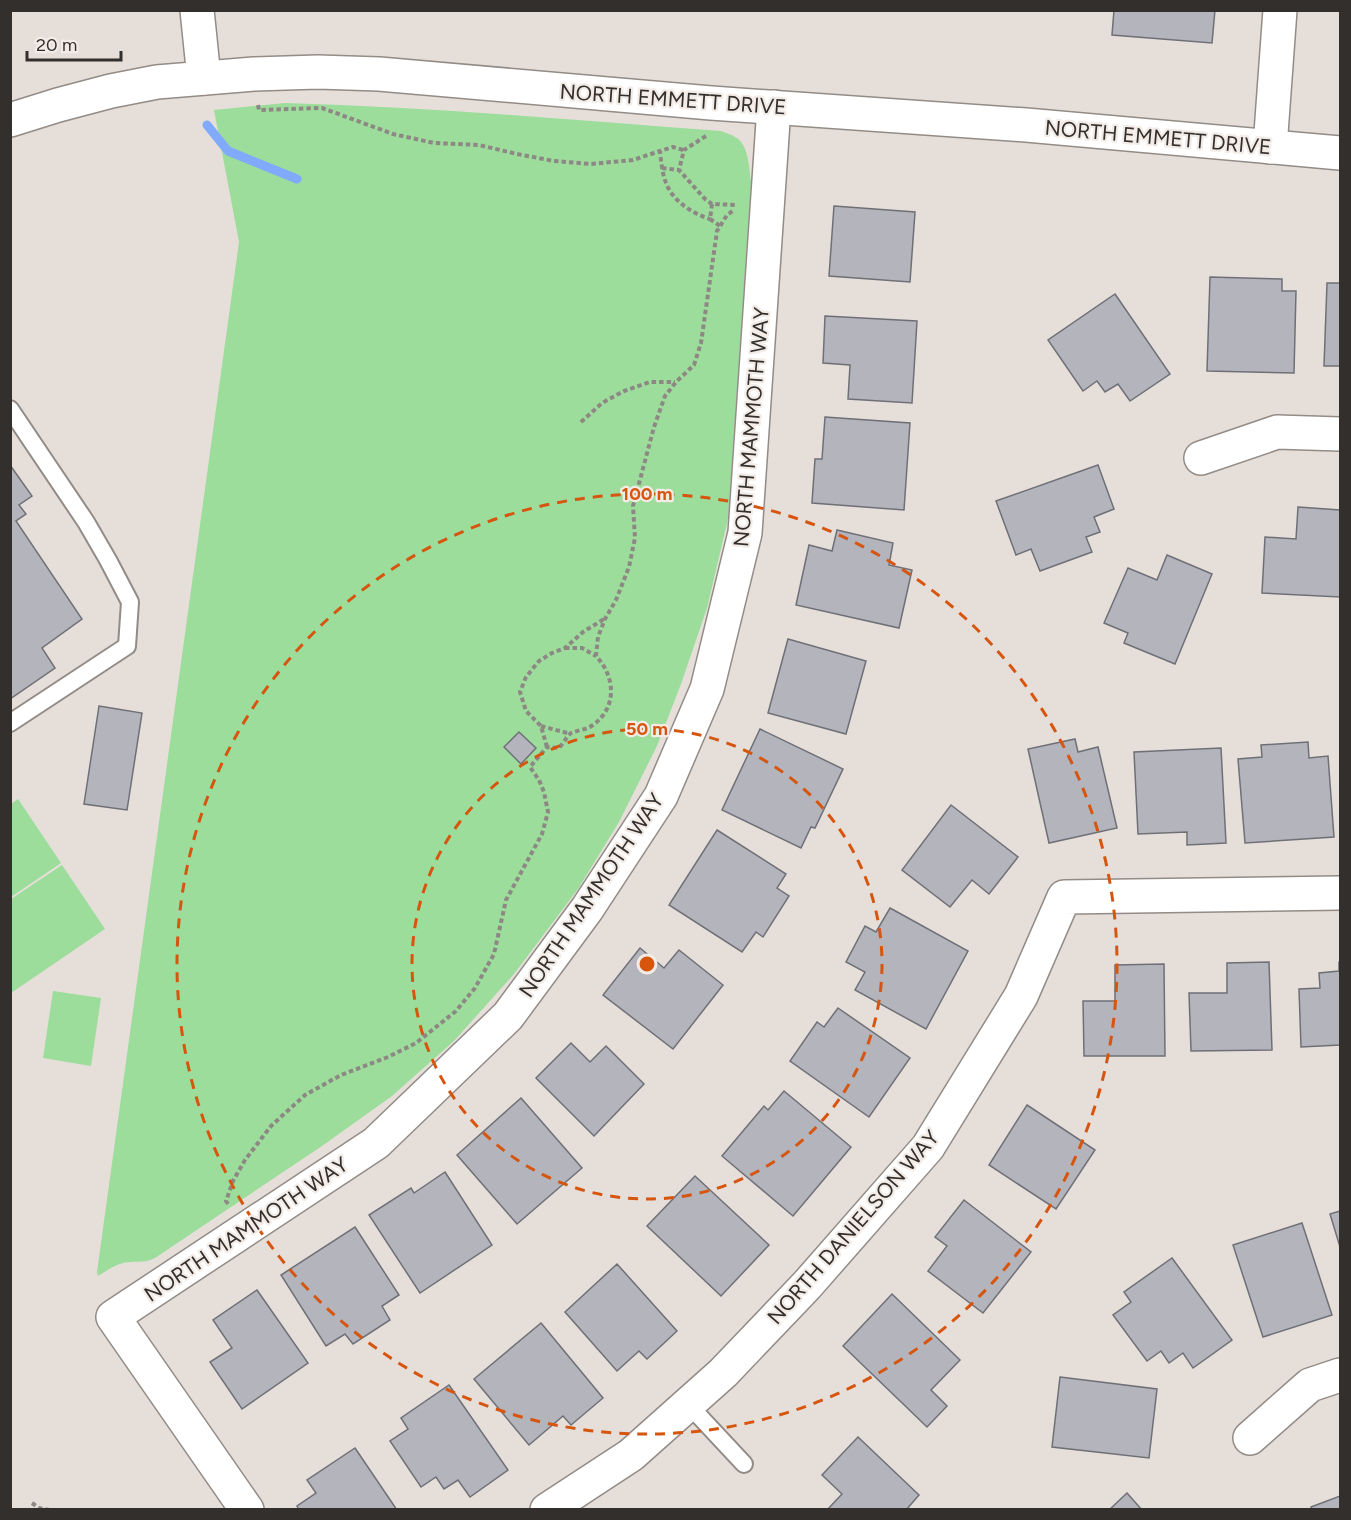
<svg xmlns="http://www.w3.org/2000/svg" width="1351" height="1520" viewBox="0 0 1351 1520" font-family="Figtree,sans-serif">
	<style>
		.green { fill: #9cdd9c }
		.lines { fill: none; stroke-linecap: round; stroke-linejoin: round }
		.stream { stroke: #81aafd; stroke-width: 9 }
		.building { fill: #b4b4bc; stroke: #6f7077; stroke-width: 1.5 }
		.service-casing { stroke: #928b86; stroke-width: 20 }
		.minor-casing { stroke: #928b86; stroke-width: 36 }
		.tertiary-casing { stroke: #928b86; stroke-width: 36 }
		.path { stroke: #8d8884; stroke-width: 4; stroke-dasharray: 4.5 3; stroke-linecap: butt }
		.service { stroke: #fff; stroke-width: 16 }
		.minor { stroke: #fff; stroke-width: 33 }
		.tertiary { stroke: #fff; stroke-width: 33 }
		.ring { fill: none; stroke: #d6550f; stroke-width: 3; stroke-dasharray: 10 8 }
		.labels { text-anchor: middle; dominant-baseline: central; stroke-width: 4.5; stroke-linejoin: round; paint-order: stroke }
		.street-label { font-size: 21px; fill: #322f2d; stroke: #f3ece6 }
		.centre { fill: #d6550f; stroke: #f3ece6; stroke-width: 3 }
		.ring-label { font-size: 18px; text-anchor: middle; font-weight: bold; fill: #d6550f; stroke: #f3ece6; stroke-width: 4.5; stroke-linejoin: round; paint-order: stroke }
	</style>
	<rect width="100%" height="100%" fill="#e6dfd9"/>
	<g class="green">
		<path d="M285,103C430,107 575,120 721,131C725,133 731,134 735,137C749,144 749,168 751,182L728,519L707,608L681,684L657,746L619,822L578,889L514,974L454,1041L392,1096L322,1146L155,1258C145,1263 142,1261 131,1262C119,1262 108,1270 98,1276L97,1272L239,242L214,110Z"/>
		<path d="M18,799L61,863L11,897V804Z"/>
		<path d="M62,865L105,929L11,993V899Z"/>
		<path d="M53,991L101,998L91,1066L43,1058Z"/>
	</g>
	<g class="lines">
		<path class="stream" d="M207,125L228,151L297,179"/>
	</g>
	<g class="building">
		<path d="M1114,10H1215L1212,43L1112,35Z"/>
		<path d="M834,206L915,212L910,282L829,276Z"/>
		<path d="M1210,277L1282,279V291H1296L1294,373L1207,371Z"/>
		<path d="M1327,283H1340V366H1324Z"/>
		<path d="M1115,294L1170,374L1130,401L1118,384L1105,392L1097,381L1083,391L1048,340Z"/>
		<path d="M825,316L917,321L912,403L848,399L850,365L823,363Z"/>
		<path d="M825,417L910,423L904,510L812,503L815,459H822Z"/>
		<path d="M10,465L32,496L19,505L26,514L16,521L82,619L42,648L55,668L10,699Z"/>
		<path d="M1098,465L1114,509L1094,517L1100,532L1086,537L1092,552L1040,571L1031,549L1016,555L996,501Z"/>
		<path d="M1298,507L1340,510V597L1262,593L1265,537L1296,539Z"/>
		<path d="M837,530L893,543L889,565L912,570L899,628L796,605L809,545L832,551Z"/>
		<path d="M1167,555L1212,574L1175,664L1124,643L1128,633L1104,623L1128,568L1157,580Z"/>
		<path d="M788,639L866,661L846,734L768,713Z"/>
		<path d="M99,706L142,713L127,810L84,804Z"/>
		<path d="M760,729L843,769L815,828L811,827L801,848L722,810Z"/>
		<path d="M519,732L536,748L521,764L504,747Z"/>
		<path d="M1075,739L1078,752L1098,747L1117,828L1049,843L1028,749Z"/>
		<path d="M1308,742L1309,758L1328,756L1334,837L1245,843L1238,759L1262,757L1261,745Z"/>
		<path d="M1221,748L1226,843L1187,845V832L1138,834L1134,752Z"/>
		<path d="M951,805L1018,857L989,894L972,880L950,907L902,870Z"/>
		<path d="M717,830L786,874L777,888L789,896L763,937L756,932L742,952L669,905Z"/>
		<path d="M890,908L968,951L926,1029L855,990L865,972L846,962L865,926L876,932Z"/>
		<path d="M640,948L664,968L679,950L723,985L673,1049L603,995Z"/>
		<path d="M1269,962L1272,1050L1191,1051L1189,993H1227V963Z"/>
		<path d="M1339,962H1340V1045L1301,1047L1299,989L1320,988L1319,973L1339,971Z"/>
		<path d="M1164,964L1165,1056H1084L1083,1001H1115V965Z"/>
		<path d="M838,1008L910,1058L869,1117L790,1061L817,1022L824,1027Z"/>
		<path d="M571,1043L590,1062L606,1046L644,1084L594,1136L536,1078Z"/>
		<path d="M784,1091L851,1147L793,1216L722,1156L764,1106L768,1110Z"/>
		<path d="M521,1098L582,1168L517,1224L457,1155Z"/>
		<path d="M1027,1105L1095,1150L1056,1209L989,1165Z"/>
		<path d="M445,1172L492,1245L420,1293L369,1215L411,1188L414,1193Z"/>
		<path d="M695,1176L769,1245L721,1296L647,1226Z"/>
		<path d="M964,1200L1031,1252L983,1313L928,1271L947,1246L935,1237Z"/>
		<path d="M1340,1211V1247L1330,1214Z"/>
		<path d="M1302,1223L1332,1315L1263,1337L1233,1245Z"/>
		<path d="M355,1227L399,1295L382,1306L390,1320L353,1344L345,1334L326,1346L281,1275Z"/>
		<path d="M1172,1258L1232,1340L1193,1368L1183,1353L1169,1363L1161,1351L1147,1361L1113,1315L1131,1302L1124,1292Z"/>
		<path d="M617,1264L677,1331L647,1359L639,1351L617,1371L565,1312Z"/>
		<path d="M257,1290L308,1363L242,1409L210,1362L232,1348L213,1320Z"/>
		<path d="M892,1294L960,1360L931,1390L947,1406L927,1427L843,1346Z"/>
		<path d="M541,1323L603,1398L571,1425L563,1416L529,1445L474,1379Z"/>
		<path d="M1060,1377L1157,1389L1149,1458L1052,1447Z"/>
		<path d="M449,1385L508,1470L470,1497L458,1480L444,1489L436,1477L421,1487L390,1441L408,1429L401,1418Z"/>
		<path d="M858,1437L919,1495L906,1510H827L842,1494L822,1475Z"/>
		<path d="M355,1448L397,1510H299L297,1506L316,1493L307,1480Z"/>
		<path d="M1127,1493L1142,1510H1109Z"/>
		<path d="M1340,1496V1510H1312L1311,1507Z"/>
	</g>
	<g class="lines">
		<defs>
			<g id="service">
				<path d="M10,409L86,522L108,560L130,602L127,646L10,723"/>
				<path d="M688,1404L744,1464"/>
			</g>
			<g id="minor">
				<path d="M197,10L204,78"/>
				<path d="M1270,147L1280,10"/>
				<path d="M1201,458L1277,432L1340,434"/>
				<path d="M1250,1438L1310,1385L1340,1375"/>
				<path d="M247,1510L113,1317L376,1143L508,1016L587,909L661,796L707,689L745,533L774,107"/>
				<path d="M547,1510L631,1455L723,1373L807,1285L928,1147L1021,996L1064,897L1340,893"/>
			</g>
			<path id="tertiary" d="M10,120L58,105L111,91L157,82L254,74L318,72L379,74L711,103L1026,125L1340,153"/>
		</defs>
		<use href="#service" class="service-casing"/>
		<use href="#minor" class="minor-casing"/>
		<use href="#tertiary" class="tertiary-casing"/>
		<g class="path">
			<path d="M258,105L259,110L322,108L393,134L434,143L479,145L517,154L554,161L591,164L633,160L660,151"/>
			<path d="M706,136L684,150L679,170L705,199L712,204L737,205"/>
			<path d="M683,150L673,147L660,151C661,161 662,171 665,180C671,200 691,213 710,219"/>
			<path d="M662,168L679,170"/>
			<path d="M712,204L710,219L720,226"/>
			<path d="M581,422L602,403L624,391L650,382H675"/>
			<path d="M565,648H582L596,656"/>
			<path d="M541,726L571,734"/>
			<path d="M547,747L541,726L526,711L520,692L526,677L539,661L552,653L565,648L583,632L604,619"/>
			<path d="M228,1204L226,1201L233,1181L245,1160L271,1126L305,1095L341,1075L388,1057L416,1043L456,1011L475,988L494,954L506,900L542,834L548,812L544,792L539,780L530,767L547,747L559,748C563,744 567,736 571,733C578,730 586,730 593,725C618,707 615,676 596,656L598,637L605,619L616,600L629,567L635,538L633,506L654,427L665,396L676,382L694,365L701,343L717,231L727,215L734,210"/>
			<path d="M32,1503L39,1508L50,1510"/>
		</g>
		<use href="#service" class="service"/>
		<use href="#minor" class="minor"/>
		<use href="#tertiary" class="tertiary"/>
	</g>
	<g class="ring">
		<circle cx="647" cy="964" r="235"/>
		<circle cx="647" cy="964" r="470"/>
	</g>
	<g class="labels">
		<g class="street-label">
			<text transform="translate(673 99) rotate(4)">NORTH EMMETT DRIVE</text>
			<text transform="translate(1158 137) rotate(5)">NORTH EMMETT DRIVE</text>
			<text transform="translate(751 427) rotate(-85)">NORTH MAMMOTH WAY</text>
			<text transform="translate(591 895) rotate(-56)">NORTH MAMMOTH WAY</text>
			<text transform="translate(853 1227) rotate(-49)">NORTH DANIELSON WAY</text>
			<text transform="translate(246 1229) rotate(-34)">NORTH MAMMOTH WAY</text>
		</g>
	</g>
	<circle cx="647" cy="964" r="9" class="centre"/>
	<g class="ring-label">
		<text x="647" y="500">100 m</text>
		<text x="647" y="735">50 m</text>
	</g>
	<rect width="1351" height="1520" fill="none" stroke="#322f2d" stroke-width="24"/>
	<path d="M27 51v9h94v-9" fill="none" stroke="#322f2d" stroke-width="3"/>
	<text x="36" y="51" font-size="18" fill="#322f2d" stroke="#f3ece6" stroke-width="4.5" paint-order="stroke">20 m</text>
</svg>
